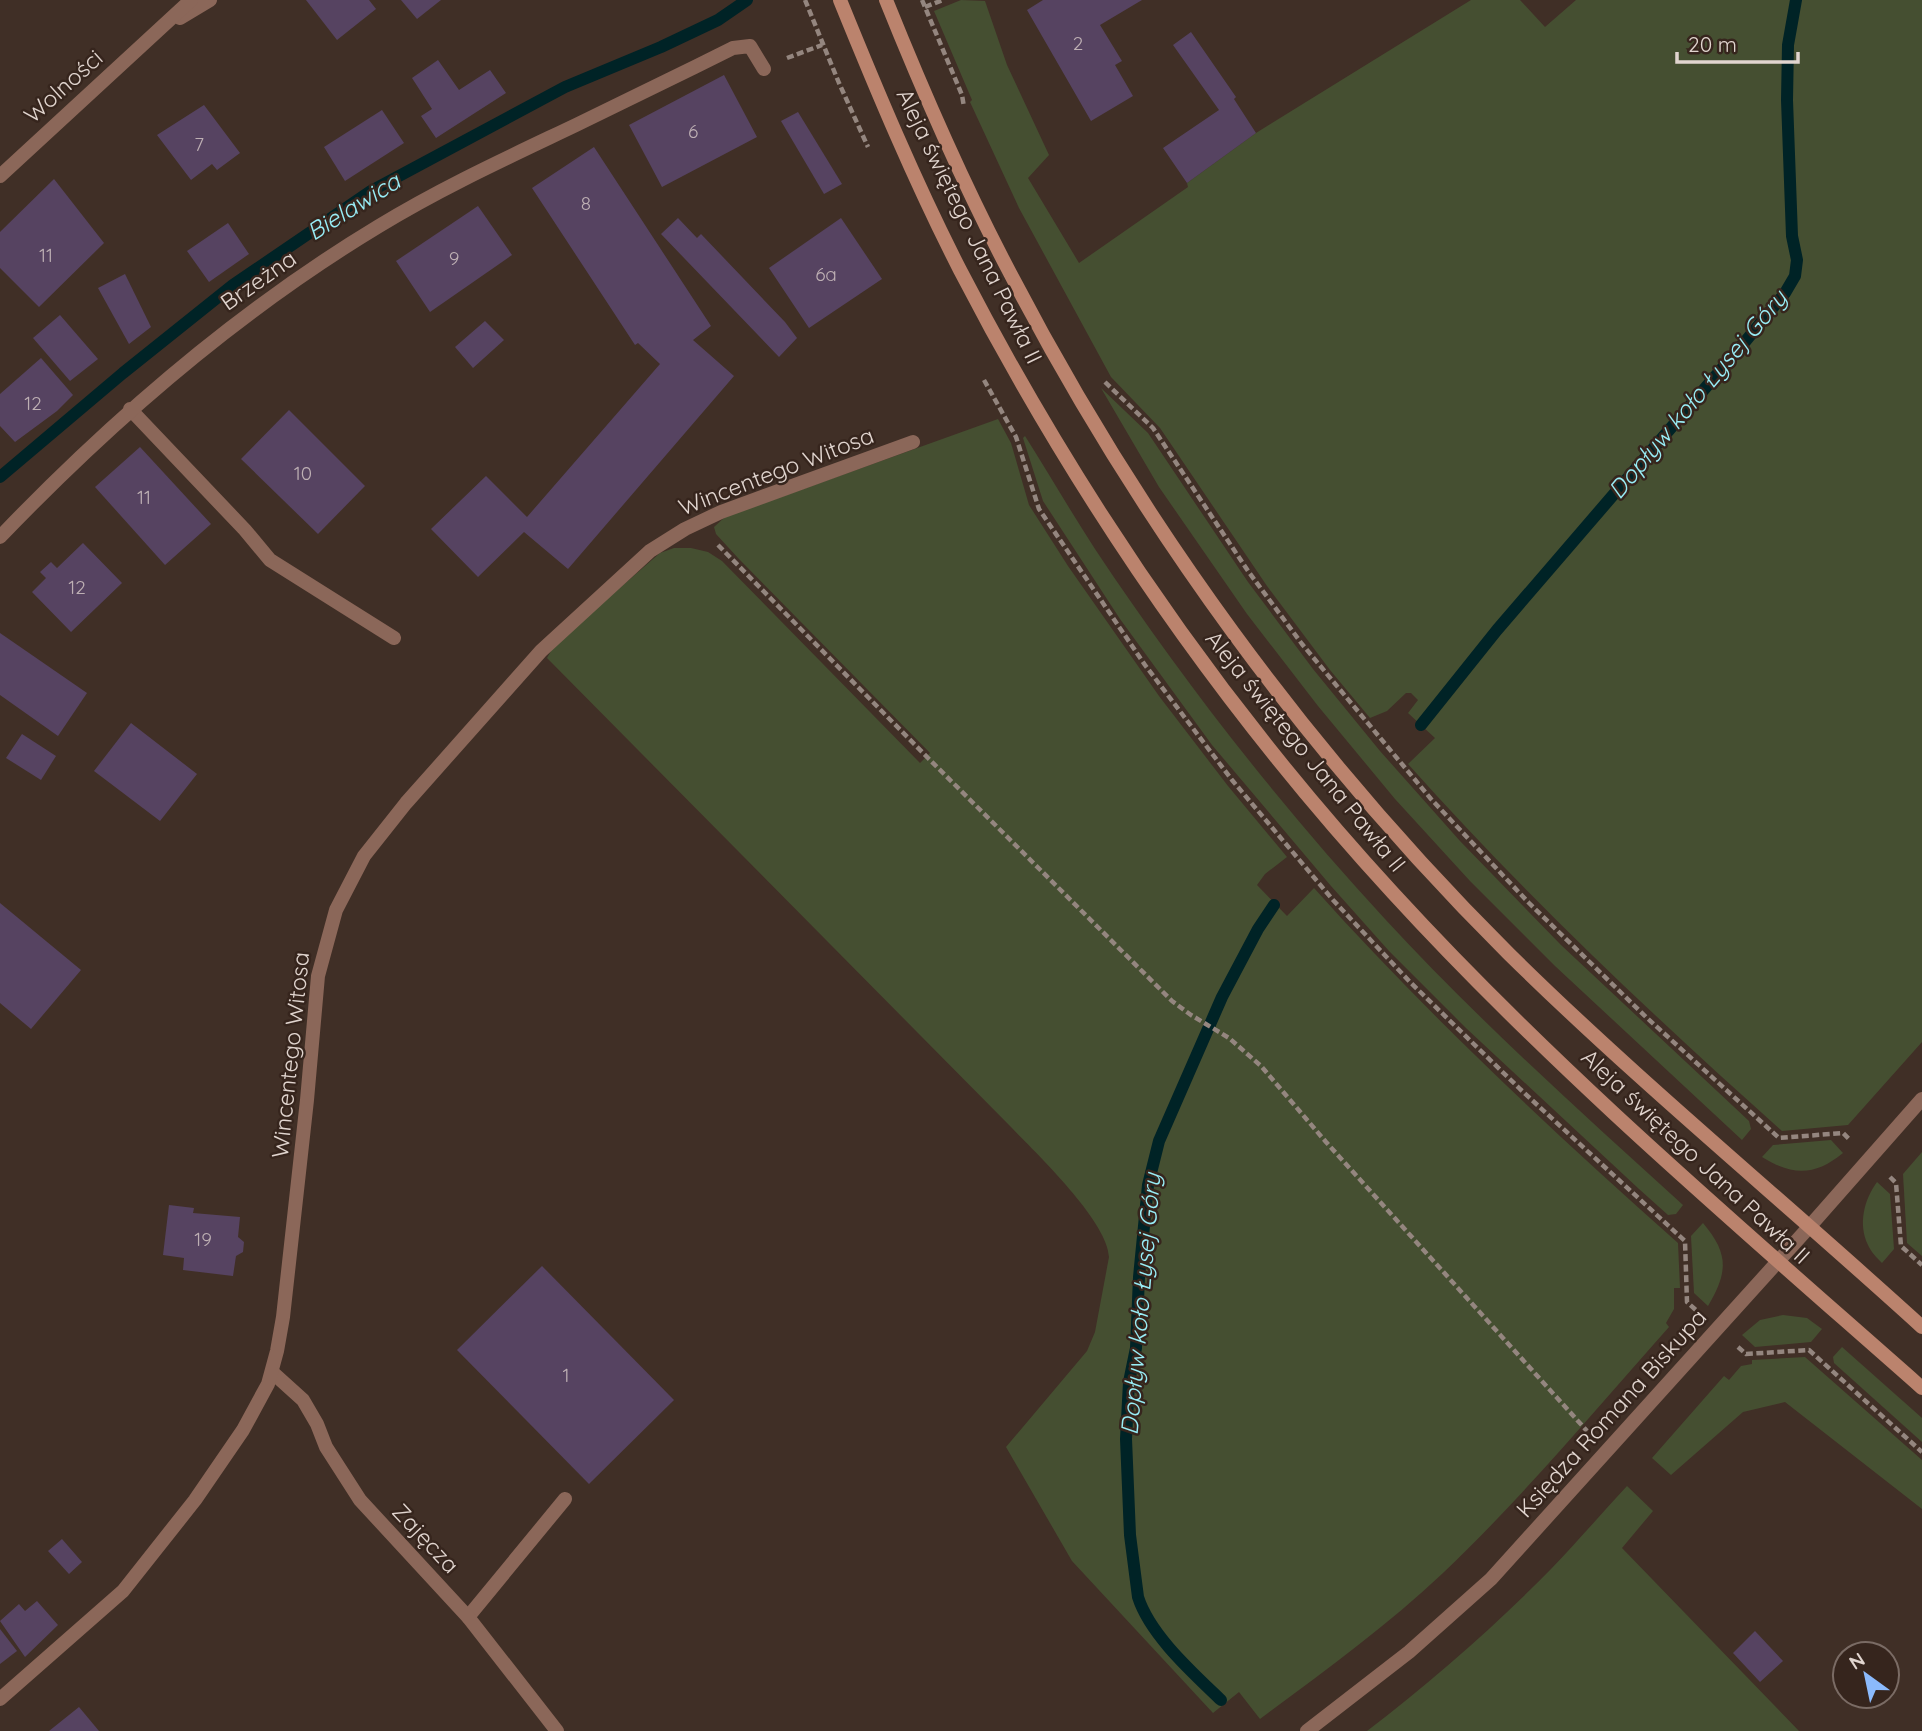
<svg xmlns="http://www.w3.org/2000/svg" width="1922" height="1731" viewBox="0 0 1922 1731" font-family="Quicksand,sans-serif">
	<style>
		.green { fill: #454f31 }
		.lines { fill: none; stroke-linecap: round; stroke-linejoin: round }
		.stream { stroke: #002326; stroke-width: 12 }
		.building { fill: #564361 }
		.path { stroke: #94867f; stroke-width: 4.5; stroke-dasharray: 7 3.5; stroke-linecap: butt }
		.service { stroke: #8b6759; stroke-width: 14 }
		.minor { stroke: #8b6759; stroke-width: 14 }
		.tertiary { stroke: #8b6759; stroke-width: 14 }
		.secondary { stroke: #bb836d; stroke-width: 14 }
		.labels { text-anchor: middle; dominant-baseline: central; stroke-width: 5; stroke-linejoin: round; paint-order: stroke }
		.number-label { font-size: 19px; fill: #beb0b4 }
		.street-label { font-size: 23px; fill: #e1d5cf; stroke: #36251d }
		.water-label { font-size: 24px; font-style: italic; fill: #98edf6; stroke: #36251d }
	</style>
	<rect width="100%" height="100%" fill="#402f26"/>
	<g class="green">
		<path d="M961,0L985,1L1007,65L1049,155L1028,178L1079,263L1188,187L1187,183L1256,133L1471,0H1520L1545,27L1576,0H1922V1042L1848,1125L1782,1131C1651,1014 1525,895 1408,764L1435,738L1408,713L1418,700L1411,693H1406L1387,711L1370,718L1330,670L1267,586L1160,428L1111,377L1019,208L970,102L972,100L934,11Z"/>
		<path d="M1101,388L1148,433L1248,582L1313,669L1380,751L1460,841L1561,945L1749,1121L1751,1129L1742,1140L1555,966L1470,881L1395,799L1318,706L1247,614L1159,487Z"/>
		<path d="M998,419L1011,443L1029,505L1068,566L1159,696L1228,786L1287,857L1265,874L1257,885L1287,916L1314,888C1427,1014 1551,1130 1678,1243L1680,1288H1674V1309L1666,1323L1669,1327C1595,1410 1524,1496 1443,1573C1386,1627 1323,1672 1260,1719L1239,1692L1213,1713L1072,1561L1006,1447L1087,1351L1095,1332L1109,1257C1108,1221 1034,1151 1009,1125L547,658L555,644L660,553L674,548H691L708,552L722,561L920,763L930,753L738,558L716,534L714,527L725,517Z"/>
		<path d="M1025,436C1049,474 1071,512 1095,549C1182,680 1279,804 1385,919C1479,1021 1582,1113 1683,1205L1676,1214L1668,1215L1639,1189L1467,1029L1389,951L1331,886L1212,745L1120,619L1043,501L1023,438Z"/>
		<path d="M1831,1140L1843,1153C1815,1176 1793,1176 1762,1157L1773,1145Z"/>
		<path d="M1922,1152V1256L1907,1243L1903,1174Z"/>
		<path d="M1877,1182L1890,1194L1894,1249L1882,1263C1877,1258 1871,1252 1868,1245C1858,1224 1864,1200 1877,1182Z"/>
		<path d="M1703,1223C1729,1254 1728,1272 1708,1306L1694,1293L1691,1236Z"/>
		<path d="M1783,1315L1807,1318L1822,1329L1811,1342L1755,1347L1742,1335L1760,1320Z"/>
		<path d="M1842,1347L1922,1418V1442L1834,1363L1833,1357Z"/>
		<path d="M1805,1357L1922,1460V1509L1785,1402L1743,1412L1671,1475L1652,1458L1724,1376L1729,1380L1741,1366L1752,1364V1360Z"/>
		<path d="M1627,1486L1653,1511L1622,1548L1799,1731H1367C1432,1681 1494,1627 1551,1569C1577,1542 1602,1513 1627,1486Z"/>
	</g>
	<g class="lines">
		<g class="stream">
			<path d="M0,477L123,373L233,285L371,191L565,87L661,47L718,20L747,0"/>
			<path d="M1421,725L1497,630L1744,343L1785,293L1795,276L1797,260L1792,236L1787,100L1788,45L1796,0"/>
			<path d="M1221,1700C1193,1673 1150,1635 1138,1597L1130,1535L1126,1439L1129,1382L1136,1348L1139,1277L1148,1185L1159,1141L1222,997L1258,929L1274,905"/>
		</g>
	</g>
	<g class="building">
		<path d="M306,0H369L376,9L337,40Z"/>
		<path d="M401,0H441L417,19Z"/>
		<path d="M1043,0H1142L1100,25L1122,61L1115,65L1133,96L1091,121L1027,10Z"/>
		<path d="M1191,32L1236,97L1234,99L1256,133L1187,183L1163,148L1219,110L1173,45Z"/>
		<path d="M438,60L459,90L490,70L506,93L436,138L421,116L432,109L412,78Z"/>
		<path d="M724,75L757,137L662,187L629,125Z"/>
		<path d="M204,105L240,153L217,170L212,164L191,180L157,135Z"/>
		<path d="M382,110L404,143L345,181L324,147Z"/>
		<path d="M798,112L842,184L824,194L781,121Z"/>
		<path d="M594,147L711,326L693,340L734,376L568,569L524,532L478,577L431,529L486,476L527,517L660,364L638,343L635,345L532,188Z"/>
		<path d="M54,179L104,243L39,307L0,268V232Z"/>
		<path d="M478,206L512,255L430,312L396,261Z"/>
		<path d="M678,218L697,238L701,234L785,322L797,338L779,357L661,234Z"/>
		<path d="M841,218L882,279L809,328L769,268Z"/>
		<path d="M228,223L249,254L209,282L187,251Z"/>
		<path d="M125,274L151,327L129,344L98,288Z"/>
		<path d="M60,315L98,359L70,381L33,338Z"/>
		<path d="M485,321L504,340L473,368L455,347Z"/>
		<path d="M41,358L73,395L57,411L15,442L0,426V394Z"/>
		<path d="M289,410L365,486L318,534L241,459Z"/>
		<path d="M140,447L211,524L165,565L95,487Z"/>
		<path d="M83,543L122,583L71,632L32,592L46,578L40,572L51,562L57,568Z"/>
		<path d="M0,633L87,693L58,736L0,695Z"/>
		<path d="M131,723L197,774L160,821L94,771Z"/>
		<path d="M22,734L56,756L41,780L6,758Z"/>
		<path d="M0,903L81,970L31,1029L0,1003Z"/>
		<path d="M169,1205L194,1208L193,1213L240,1217L238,1237L244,1242L243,1252L236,1256L233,1276L183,1270L184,1258L163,1255Z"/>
		<path d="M542,1266L674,1400L589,1484L457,1350Z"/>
		<path d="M62,1539L82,1562L69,1574L48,1551Z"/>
		<path d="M37,1601L58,1625L25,1657L0,1621L19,1604L25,1611Z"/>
		<path d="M0,1629L17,1651L0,1664Z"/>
		<path d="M1755,1631L1783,1661L1760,1682L1733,1653Z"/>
		<path d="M79,1707L99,1731H49Z"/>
	</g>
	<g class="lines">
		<g class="path">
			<path d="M805,0L839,83L868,147"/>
			<path d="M922,0L962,95L964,107"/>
			<path d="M925,7L943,0"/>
			<path d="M787,58L822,45"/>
			<path d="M984,380L1016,437L1039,509L1145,665L1232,780L1333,900L1410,982L1520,1089L1685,1241L1687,1302L1697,1311"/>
			<path d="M1105,382L1153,428L1248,571L1302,644L1431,799L1529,903L1646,1017L1779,1138L1843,1133L1850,1140"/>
			<path d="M718,545L928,758L1172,1001L1191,1015L1229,1038L1261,1066L1326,1142L1587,1431"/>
			<path d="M1890,1177L1896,1183L1901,1246L1922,1265"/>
			<path d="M1738,1347L1746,1354L1809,1350L1922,1452"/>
		</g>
		<g class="service">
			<path d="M130,409L245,530L270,560L394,638"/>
			<path d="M468,1617L565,1499"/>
		</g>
		<g class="minor">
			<path d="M0,537C114,418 238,311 379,226C443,187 509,157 576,125C629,99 681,74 733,48L750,46L764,69"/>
			<path d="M272,1372L303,1400L317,1424L326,1447L360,1500L468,1617L557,1731"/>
			<path d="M0,1699L123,1591L195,1500L243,1430L268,1384L277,1351L283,1317L307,1100L318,976L336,910L364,856L406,803L541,651L650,551L685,529L721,512L913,442"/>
			<path d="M1307,1731L1409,1652L1491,1579L1810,1226L1922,1099"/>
		</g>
		<g class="tertiary">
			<path d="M180,18L210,0"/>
			<path d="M0,176L191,0"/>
		</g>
		<g class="secondary">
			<path d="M840,0C877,91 915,182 960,270C1077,496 1221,706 1393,893C1556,1071 1741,1228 1922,1388"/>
			<path d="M886,0C923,92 963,184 1010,273C1140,523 1309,755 1509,954C1641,1084 1785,1202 1922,1327"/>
		</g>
	</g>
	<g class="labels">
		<g class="number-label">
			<text x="1078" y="43">2</text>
			<text x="693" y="131">6</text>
			<text x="199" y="144">7</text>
			<text x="586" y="203">8</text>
			<text x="46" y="255">11</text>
			<text x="454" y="258">9</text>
			<text x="826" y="274">6a</text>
			<text x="33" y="403">12</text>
			<text x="303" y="473">10</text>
			<text x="144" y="497">11</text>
			<text x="77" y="587">12</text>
			<text x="203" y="1239">19</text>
			<text x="566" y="1375">1</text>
		</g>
		<g class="street-label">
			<text transform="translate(63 86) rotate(-42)">Wolności</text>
			<text transform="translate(970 226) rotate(64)">Aleja świętego Jana Pawła II</text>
			<text transform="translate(258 280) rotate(-35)">Brzeżna</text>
			<text transform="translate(776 471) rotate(-21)">Wincentego Witosa</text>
			<text transform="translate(1306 751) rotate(51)">Aleja świętego Jana Pawła II</text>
			<text transform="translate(290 1055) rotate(-84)">Wincentego Witosa</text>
			<text transform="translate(1696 1156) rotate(43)">Aleja świętego Jana Pawła II</text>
			<text transform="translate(1611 1413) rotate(-48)">Księdza Romana Biskupa</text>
			<text transform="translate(426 1538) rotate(47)">Zajęcza</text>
		</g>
		<g class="water-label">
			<text transform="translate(353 206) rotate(-32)">Bielawica</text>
			<text transform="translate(1697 394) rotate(-50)">Dopływ koło Łysej Góry</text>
			<text transform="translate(1140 1304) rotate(-85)">Dopływ koło Łysej Góry</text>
		</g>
	</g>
	<g transform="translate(1866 1675) rotate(327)"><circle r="33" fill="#36251d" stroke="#7a6b64" stroke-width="2"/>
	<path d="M0-5L12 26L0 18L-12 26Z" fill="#8bbafc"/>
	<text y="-10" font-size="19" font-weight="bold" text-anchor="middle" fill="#e1d5cf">N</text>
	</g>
	<path d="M1677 52v10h121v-10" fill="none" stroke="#e1d5cf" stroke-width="3.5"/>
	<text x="1688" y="52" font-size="21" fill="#e1d5cf" stroke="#36251d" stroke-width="5" paint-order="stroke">20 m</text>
</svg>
